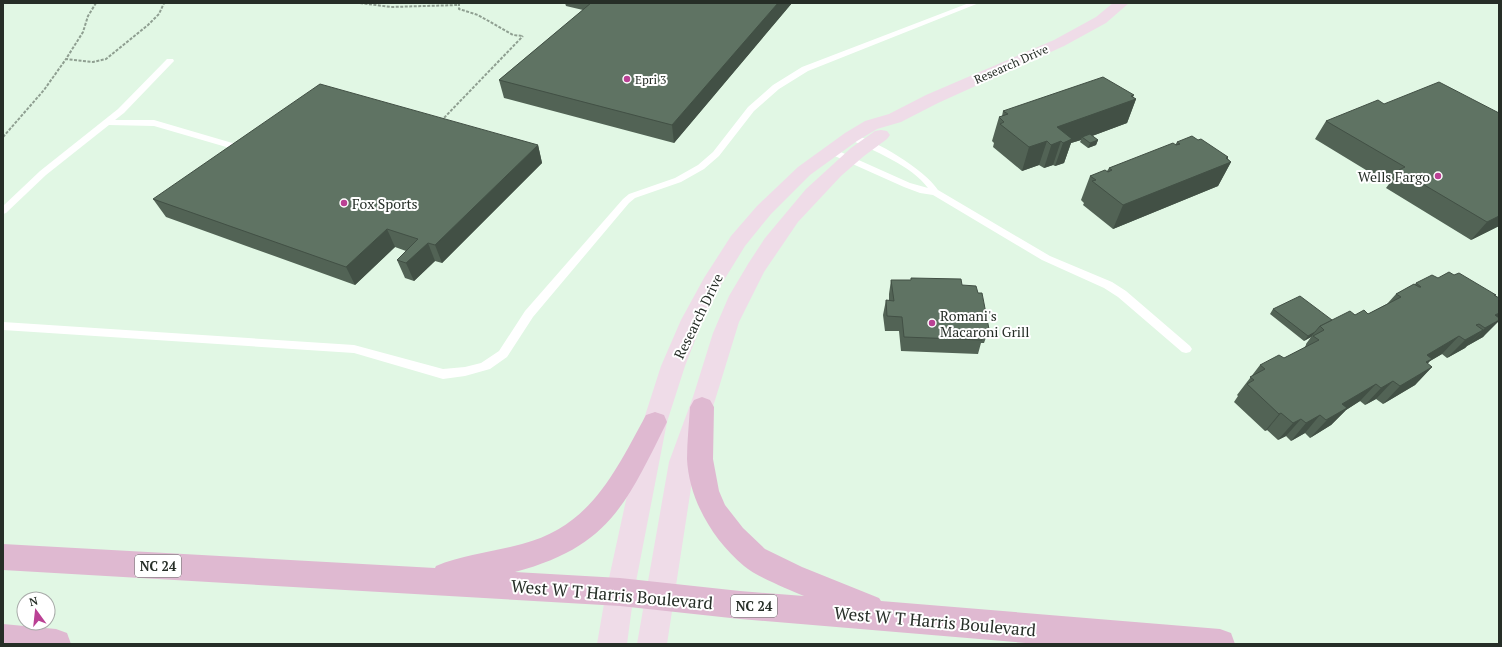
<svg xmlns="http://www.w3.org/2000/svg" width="1502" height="647" viewBox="0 0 1502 647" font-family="'PT Serif',serif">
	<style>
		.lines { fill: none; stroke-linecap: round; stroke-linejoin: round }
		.path { stroke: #8f9f91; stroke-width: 2; stroke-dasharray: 3 1.5; stroke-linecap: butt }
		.lane { fill: #fff; fill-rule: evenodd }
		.secondary { fill: #efdce8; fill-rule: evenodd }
		.primary { fill: #dfb9d1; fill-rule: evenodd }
		.wall { fill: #526355 }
		.shaded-wall { fill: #425045 }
		.building { fill: #5f7363; stroke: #425045 }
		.poi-dot { fill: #ba4194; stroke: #fff; stroke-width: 1.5 }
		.labels { text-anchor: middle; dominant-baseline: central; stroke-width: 4; stroke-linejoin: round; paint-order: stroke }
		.far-street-label { font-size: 12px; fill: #262e27; stroke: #fff }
		.far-poi-label { font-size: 12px; fill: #262e27; stroke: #fff; text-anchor: start }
		.shield { fill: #fff; stroke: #676d68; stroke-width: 1 }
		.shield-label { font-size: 13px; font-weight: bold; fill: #262e27 }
		.poi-label { font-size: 14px; fill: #262e27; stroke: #fff; text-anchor: start }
		.street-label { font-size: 14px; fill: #262e27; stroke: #fff }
		.near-street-label { font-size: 17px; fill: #262e27; stroke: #fff }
	</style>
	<rect width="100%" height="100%" fill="#e1f7e4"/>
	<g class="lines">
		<g class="path">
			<path d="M96,3L88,16L83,32L66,59L93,62L106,59L148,25L159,14L164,3"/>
			<path d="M360,3L391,7L458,5"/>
			<path d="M459,3V9L478,15L513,35L523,36"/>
			<path d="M441,121L523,36"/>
			<path d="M3,137L44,90L66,59"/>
		</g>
		<g class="lane">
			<path d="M969,3H979L808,71L779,89L754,111L719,156L704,169L681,182L635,198L629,203L533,317L507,357L490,369L465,376L443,379L354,353L3,330V322L354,345L443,369L465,367L481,363L499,351L525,311L623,199L629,194L675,178L698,165L713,152L748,107L773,85L802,67Z"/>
			<path d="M167,59H173L174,61L124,113L115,120H154L246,147L247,149L246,151H240L154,126L109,125L46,175L6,213L3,214V206L40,171L118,109Z"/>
			<path d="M851,134C876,140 924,169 938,190L1050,256L1112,282L1126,291L1190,346L1192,349L1190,352L1186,353L1182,352L1118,297L1104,288L1042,260L933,195L920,193L904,187L828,153L827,151L828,149H834L910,183L928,188C912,166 873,150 848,139L847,137L848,135Z"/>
		</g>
		<g class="secondary">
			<path d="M1113,3H1129L1106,23L1064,46L938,103L901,122L877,129L857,141L810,175L771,214L745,246L721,285L703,320L685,366L667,422L634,592L627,644H597L606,592L643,422L661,366L681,320L704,278L731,236L757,206L798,167L845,133L865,121L889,114L926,95L1054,40L1096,17Z"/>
			<path d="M881,130L887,131L890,135L887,139L864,156L841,176L798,222L764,272L739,322L716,397L695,462L667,644H637L669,462L693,397L713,333L729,296L748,264L765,238L806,189L851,148L875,131Z"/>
		</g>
		<g class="primary">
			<path d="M702,397L710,400L714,407L713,459L719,491L725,505L743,528L765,549L802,567L879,598L881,601L1220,629L1231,633L1235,644H1038L740,619L620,606L3,570V544L435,568L436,566C463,555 494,552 522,544C591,526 615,472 646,415L655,412L664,415L667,422C626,504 609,547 515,572L620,578L740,591L804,596C788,589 757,577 744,566C713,540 689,500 687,459C687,442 689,424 690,407L694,400Z"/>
			<path d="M3,624L56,629L67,633L71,644H3Z"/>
		</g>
	</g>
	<g class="wall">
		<path d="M565,3H792L674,143L504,98L499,80L583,10L566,6Z"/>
		<path d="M1133,97L1136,99L1127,123L1092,136L1098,140L1096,145L1088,148L1080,142L1081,140L1071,143L1064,163L1055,166L1053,165L1044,168L1039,165L1022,171L993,147L994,143L992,141L999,117L1002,116L1003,111Z"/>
		<path d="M1384,104L1499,113V226L1471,240L1386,188L1389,184L1315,139L1326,121Z"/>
		<path d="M1198,140L1228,157V159L1231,162L1218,186L1113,229L1083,205L1084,203L1081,200L1090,176L1107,171L1109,168L1175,145L1177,142Z"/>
		<path d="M538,145L542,163L442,263L435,261L414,281L405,278L397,260L406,251L395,247L355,285L166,217L153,199Z"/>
		<path d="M1454,275L1496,295L1495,296L1498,317L1483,337L1467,346L1465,348L1447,358L1442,354L1430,361L1427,364L1432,367L1415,385L1383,404L1376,399L1365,405L1360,401L1346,410L1331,425L1310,438L1305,433L1291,441L1286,436L1278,440L1267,430L1265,431L1234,402L1238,396L1237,395L1260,365L1284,358L1304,348L1306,345V344L1311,337L1304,341L1270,314L1273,309L1332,320L1355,315L1368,314L1387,304L1396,294L1415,284L1416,283Z"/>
		<path d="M911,278L962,285L978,293L989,329L984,343H981L978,354L901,351L899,331H885L883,315L886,300L889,301V294L891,280H911Z"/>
	</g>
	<g class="shaded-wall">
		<path d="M778,3H792L674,143L672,125Z"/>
		<path d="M1134,95L1131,101L1136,99L1127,123L1084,139L1082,137L1081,140L1071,143L1064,163L1055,166L1063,143L1061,141L1053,165L1044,168L1057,127Z"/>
		<path d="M1098,140L1096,145L1088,148L1090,143Z"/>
		<path d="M1047,141L1039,165L1022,171L1029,147Z"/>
		<path d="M538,145L542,163L442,263L435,245Z"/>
		<path d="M1228,157L1225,164L1231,162L1218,186L1113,229L1123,205Z"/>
		<path d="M1499,216V226L1471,240L1487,222Z"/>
		<path d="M387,229L395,247L355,285L346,267Z"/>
		<path d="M428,243L435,261L414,281L406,263Z"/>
		<path d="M1499,313V316L1488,326L1499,320V321L1483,337L1467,346L1485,328L1495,315Z"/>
		<path d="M1483,330L1465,348L1447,358L1465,340Z"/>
		<path d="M1315,332L1311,337L1304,341L1308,336Z"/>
		<path d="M1459,336L1442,354L1430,361L1415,376L1427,355Z"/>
		<path d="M1432,367L1415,385L1383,404L1400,386Z"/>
		<path d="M1393,381L1376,399L1365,405L1381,388Z"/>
		<path d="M1376,384L1360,401L1346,410L1331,425L1310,438L1342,404Z"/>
		<path d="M1281,413L1267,430L1265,431L1279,414Z"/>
		<path d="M1320,415L1305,433L1291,441L1306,423Z"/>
		<path d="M1301,419L1286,436L1278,440L1293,423Z"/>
	</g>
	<g class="building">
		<path d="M591,3H778L672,125L499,80Z"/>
		<path d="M1103,77L1134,95L1131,96L1136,99L1057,127L1072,139L1063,143L1061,141L1051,145L1047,141L1029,147L1000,124L1004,122L999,117L1008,114L1003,111Z"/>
		<path d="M1439,82L1499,113V216L1487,222L1399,170L1405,167L1326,121L1378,100L1384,104Z"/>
		<path d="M320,84L538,145L435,245L428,243L406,263L397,260L418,239L387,229L346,267L153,199Z"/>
		<path d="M1090,134L1098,140L1090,143L1082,137Z"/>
		<path d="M1192,136L1198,140L1201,139L1228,157L1226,158L1231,162L1123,205L1092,181L1096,180L1090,176L1105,170L1108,172L1112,170L1109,168L1173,143L1176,145L1180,144L1177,142Z"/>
		<path d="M1449,272L1454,275L1459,273L1496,295H1494L1499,298V313L1495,315L1499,318V320L1485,328L1479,324L1476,325L1483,330L1465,340L1459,336L1427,355L1432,359L1426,362L1432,367L1400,386L1393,381L1381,388L1376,384L1342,404L1347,408L1326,420L1320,415L1306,423L1301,419L1293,423L1281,413L1279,414L1247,384L1254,380L1250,377L1265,369L1260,365L1279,355L1284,358L1319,340L1313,336L1324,330L1320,326L1350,311L1355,315L1364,310L1368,314L1401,297L1396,294L1414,284L1419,287H1421L1416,283L1432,275L1438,278Z"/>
		<path d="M911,278L961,279L962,285L976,286L978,293H982L989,329H980L982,340L904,337L902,317L887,316L886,300L894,301L891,280H911Z"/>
		<path d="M1300,296L1332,320L1320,326L1315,332L1308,336L1273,309Z"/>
	</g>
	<g class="poi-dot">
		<circle cx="627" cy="79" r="4"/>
		<circle cx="1438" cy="176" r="4"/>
		<circle cx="344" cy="203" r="4"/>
		<circle cx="932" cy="323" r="4"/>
	</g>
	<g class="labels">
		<g class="far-street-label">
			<text transform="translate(1011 64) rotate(-24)">Research Drive</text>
		</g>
		<g class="far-poi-label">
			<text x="635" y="79">Epri 3</text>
		</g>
		<g class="shield">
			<rect x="135" y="555" width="46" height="22" rx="3"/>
			<rect x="731" y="595" width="46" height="22" rx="3"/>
		</g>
		<g class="shield-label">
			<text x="158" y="566">NC 24</text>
			<text x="754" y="606">NC 24</text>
		</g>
		<g class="poi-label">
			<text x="1430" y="176" text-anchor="end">Wells Fargo</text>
			<text x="352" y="203">Fox Sports</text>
			<text x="940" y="315">Romani's<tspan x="940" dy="16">Macaroni Grill</tspan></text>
		</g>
		<g class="street-label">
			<text transform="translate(698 316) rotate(-64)">Research Drive</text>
		</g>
		<g class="near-street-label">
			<text transform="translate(612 594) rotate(5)">West W T Harris Boulevard</text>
			<text transform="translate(935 621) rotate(5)">West W T Harris Boulevard</text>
		</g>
	</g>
	<rect width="1502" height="647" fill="none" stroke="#262e27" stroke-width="8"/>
	<g transform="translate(36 611) rotate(345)"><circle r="19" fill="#ffffff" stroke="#a8aba9"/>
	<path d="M0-3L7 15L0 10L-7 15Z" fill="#ba4194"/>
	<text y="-6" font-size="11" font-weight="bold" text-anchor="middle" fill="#262e27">N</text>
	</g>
</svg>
